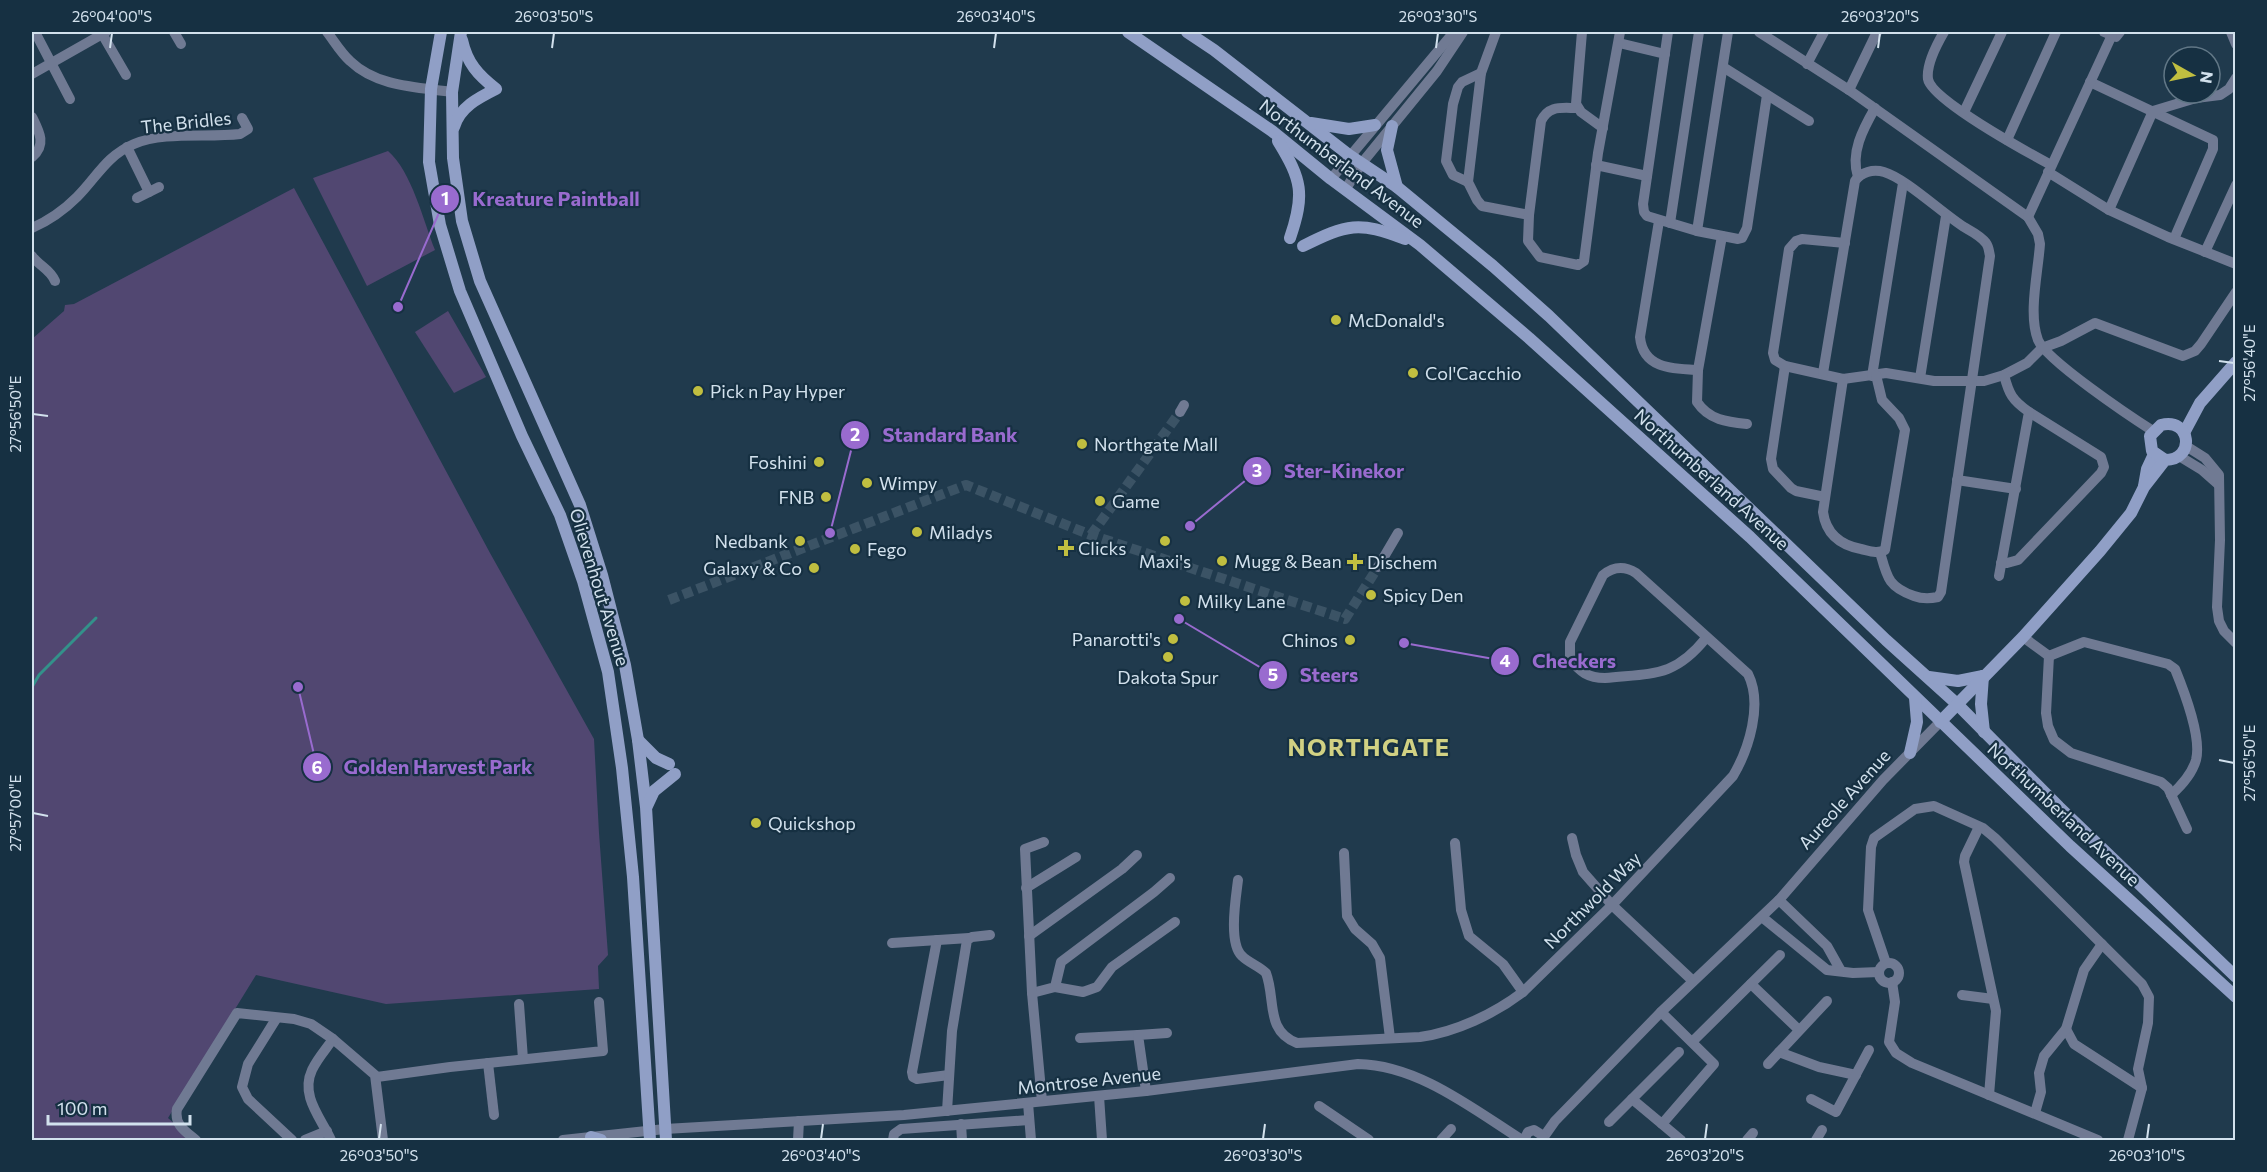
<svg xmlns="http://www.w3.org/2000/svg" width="2267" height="1172" viewBox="0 0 2267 1172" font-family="Commissioner,sans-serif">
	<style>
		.green { fill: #514771 }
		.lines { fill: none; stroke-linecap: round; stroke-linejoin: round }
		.stream { stroke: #33918a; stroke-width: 3 }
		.street-tunnel { stroke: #3b5365; stroke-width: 10; stroke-dasharray: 10 5; stroke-linecap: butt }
		.street { stroke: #707a93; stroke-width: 10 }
		.secondary { stroke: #909fc6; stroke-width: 12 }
		.ticks { fill: none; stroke: #d2e1ed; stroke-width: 2 }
		.poi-dot { fill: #c0be40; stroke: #163042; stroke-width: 2 }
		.labels { text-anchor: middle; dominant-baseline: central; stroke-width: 4.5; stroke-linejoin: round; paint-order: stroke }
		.street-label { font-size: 18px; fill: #d2e1ed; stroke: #163042 }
		.poi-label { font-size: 18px; fill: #d2e1ed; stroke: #163042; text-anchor: start }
		.district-label { font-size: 24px; font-weight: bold; letter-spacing: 1.5px; fill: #d1d183; stroke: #163042 }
		.leader { fill: none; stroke: #996bcf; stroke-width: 2 }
		.callout-dot { fill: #996bcf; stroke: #163042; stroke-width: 2 }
		.mark-label { font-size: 18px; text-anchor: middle; font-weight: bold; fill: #fff }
		.callout-label { font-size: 20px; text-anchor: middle; font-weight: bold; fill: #996bcf; stroke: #163042; stroke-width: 4.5; stroke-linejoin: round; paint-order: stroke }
		.neatline { fill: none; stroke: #d2e1ed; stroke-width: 2 }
		.ticks-label { font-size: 15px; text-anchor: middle; fill: #d2e1ed }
	</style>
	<rect width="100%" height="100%" fill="#203a4d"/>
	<g class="green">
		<path d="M388,151C412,172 423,220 435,250L367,286L313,178Z"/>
		<path d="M294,188L490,553L594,739L599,833L608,955L598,966L599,989L386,1004L256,975L168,1118L193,1140H32V339L64,311L65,305L74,304Z"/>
		<path d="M448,311L486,377L454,393L415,332Z"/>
	</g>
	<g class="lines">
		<path class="stream" d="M32,687L39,675L96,618"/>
		<g class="street-tunnel">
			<path d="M1091,535L1180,412"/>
			<path d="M669,600L966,485L1091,535L1345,619L1378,567"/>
		</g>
		<g class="street">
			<path d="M35,32L70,99"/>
			<path d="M101,32L126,75"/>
			<path d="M174,32L181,44"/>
			<path d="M327,32C334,41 341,53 350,61C377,87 417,87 452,92"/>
			<path d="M1496,32L1481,73L1468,182L1477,200L1482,206L1529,215"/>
			<path d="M1582,32L1576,104L1581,112L1603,128"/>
			<path d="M1668,32L1643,204L1644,212L1647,216L1697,231L1738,239L1742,238L1747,228L1767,95"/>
			<path d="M1759,32L1849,90L2028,217L2038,234L2040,244C2038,273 2028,314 2038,340C2046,360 2131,417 2153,431"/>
			<path d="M1944,32C1937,44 1926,64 1928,79C1931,100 2029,153 2051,165"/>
			<path d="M2104,32L2116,37L2120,32"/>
			<path d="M2231,32L2236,44"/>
			<path d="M1619,43L1665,54"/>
			<path d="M1807,64L1824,32"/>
			<path d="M1723,67L1809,121"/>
			<path d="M32,74L106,32"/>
			<path d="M2090,82L2213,140V149L2174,239"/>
			<path d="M1849,90L1877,32"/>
			<path d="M1577,108C1561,108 1549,105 1541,121L1529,215L1528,241L1540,257L1578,265L1584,261L1598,153L1620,32"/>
			<path d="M1964,112L2002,32"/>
			<path d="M32,117C39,131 47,145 32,157"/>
			<path d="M2007,140L2056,32"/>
			<path d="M127,147L149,192"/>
			<path d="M1596,165L1647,176"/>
			<path d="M2048,172L2109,210L2168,237L2236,264"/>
			<path d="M1858,177C1850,153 1863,129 1875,108"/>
			<path d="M1331,179L1454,32"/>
			<path d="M1468,182L1453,175L1446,161L1453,104L1458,87L1462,82L1481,73"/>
			<path d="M1345,190L1362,163L1437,71L1463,32"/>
			<path d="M137,198L159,187"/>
			<path d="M2109,210L2153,111L2196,98L2220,95L2229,89L2236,78"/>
			<path d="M2028,217L2112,35"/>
			<path d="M1659,221L1640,337C1643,369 1673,369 1698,370"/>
			<path d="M1670,223L1699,32"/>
			<path d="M32,228C48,221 64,210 77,197C97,177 106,156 134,144C164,131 207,138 240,134L248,129L242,118"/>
			<path d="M1697,231L1728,32"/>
			<path d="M1722,236L1698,370L1697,402C1709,420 1727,422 1747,424"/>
			<path d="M1845,243L1802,239L1796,241L1789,249L1773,353L1775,360L1785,366L1843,379L1886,373L1934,381H1984L2004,375L2027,363L2042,348L2061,341L2095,323L2183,356L2195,351L2201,344L2236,292"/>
			<path d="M2205,252L2236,185"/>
			<path d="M32,256C39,266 50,269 55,281"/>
			<path d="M1785,366L1771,459L1773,469L1791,488L1796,491L1825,497"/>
			<path d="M1823,373L1855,181C1861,172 1873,169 1884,172C1905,178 1942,213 1964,227C1971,231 1981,236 1986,243C1989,247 1989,252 1990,256L1941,592L1938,597C1929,599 1922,599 1914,596C1888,587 1887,577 1880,552"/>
			<path d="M1872,376L1903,183"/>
			<path d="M1920,378L1946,216"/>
			<path d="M1843,379L1823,512C1826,534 1840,545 1861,549C1870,551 1877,554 1885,550L1905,430L1899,418L1882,400L1876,375"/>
			<path d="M1180,412L1184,405"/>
			<path d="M2186,446L2205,458L2219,475L2220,540L2217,607L2219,621L2224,631L2236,643"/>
			<path d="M2179,456L2202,470L2219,485"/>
			<path d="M1957,480L2016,489"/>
			<path d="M2001,563H2007L2018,560L2101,473L2104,467L2101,457L2029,412"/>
			<path d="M1378,567L1398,533"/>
			<path d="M1999,576L2029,412C2012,400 2009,394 2004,375"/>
			<path d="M2023,637L2049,656"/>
			<path d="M2049,656L2084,642L2168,664L2175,669C2184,691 2202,737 2196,760C2192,774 2181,786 2171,795"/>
			<path d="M2049,656L2046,713L2048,726L2054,740L2071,753L2161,782L2168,788L2187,829"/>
			<path d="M1979,827L1965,856L1964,862L1996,1011L1989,1095"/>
			<path d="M1572,838L1576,855L1583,872L1612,905L1693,981"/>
			<path d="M1455,843L1461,910L1469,936L1503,964L1523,992"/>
			<path d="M1344,853L1347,916L1355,929L1372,944L1380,958L1390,1038"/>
			<path d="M1238,880C1236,897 1228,943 1242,956C1249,963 1259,966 1266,973C1276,999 1265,1031 1297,1043L1420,1037C1456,1032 1494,1014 1523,992L1612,905L1733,776C1749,749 1763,704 1748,674L1636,573C1625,566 1614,566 1603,575L1570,642V659C1580,672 1588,678 1605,678C1652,673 1674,678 1706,638"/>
			<path d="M1026,888L1076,857"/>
			<path d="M1779,900L1827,946L1841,971"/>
			<path d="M1762,917L1827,970L1853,973L1879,972"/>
			<path d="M1029,936L1122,869L1137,855"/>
			<path d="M937,940L912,1072L913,1077L917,1079L949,1075"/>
			<path d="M892,943L969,938"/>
			<path d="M1886,963L1868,910L1871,847L1874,838L1915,809L1934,806L1983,828L1995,838L2142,984L2149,997L2148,1023L2138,1069L2142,1088L2128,1140"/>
			<circle cx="1889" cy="973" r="10"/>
			<path d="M1892,982L1895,1002L1889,1042L1896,1053L1912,1063L2098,1140"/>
			<path d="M1751,984L1799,1030"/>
			<path d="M1055,987L1083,992L1097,987L1112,967L1175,922"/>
			<path d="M1032,993L1055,987L1061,962L1154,892L1170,878"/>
			<path d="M1962,995L1993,999"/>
			<path d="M519,1004L523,1059"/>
			<path d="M276,1019L248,1064L242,1087L248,1099L292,1140"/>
			<path d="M2066,1029L2074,1044L2142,1088"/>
			<path d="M1080,1038L1138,1035"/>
			<path d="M1693,1041L1780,955"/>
			<path d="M1779,1052L1819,1067L1856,1075"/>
			<path d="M488,1063L494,1115"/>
			<path d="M1768,1064L1827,1001"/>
			<path d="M377,1077L450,1067L603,1051L599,1002"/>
			<path d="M1146,1091L1138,1035L1167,1033"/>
			<path d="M1099,1096L1102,1140"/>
			<path d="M1632,1099L1662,1124L1714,1064L1661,1012"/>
			<path d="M1811,1099L1836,1112L1869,1050"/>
			<path d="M1042,1101L1032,993L1025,849L1044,842"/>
			<path d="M1028,1103L1031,1140"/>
			<path d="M1319,1106L1369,1140"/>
			<path d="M947,1111L952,1031L967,940L972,937L990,935"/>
			<path d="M2035,1113L2041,1092L2039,1073L2044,1056L2066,1029L2084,970L2102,944"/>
			<path d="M1609,1122L1679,1052"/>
			<path d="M961,1124L962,1140"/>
			<path d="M1662,1124L1681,1140"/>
			<path d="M1543,1138L1555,1121L1661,1012L1779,900L1883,780L1940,722"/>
			<path d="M196,1140C185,1131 174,1125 177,1109L237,1013L294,1019L311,1024L333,1039L375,1075L383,1140"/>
			<path d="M305,1140L327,1131"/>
			<path d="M331,1140C321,1118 300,1096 312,1070C317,1059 326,1049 333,1039"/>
			<path d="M563,1140L665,1129L904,1115L1146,1091L1358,1064C1418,1065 1473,1109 1522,1140"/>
			<path d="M798,1140L799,1121"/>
			<path d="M893,1140L894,1134L901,1129L1029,1120"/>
			<path d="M1441,1140L1451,1129"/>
			<path d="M1524,1140L1528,1132L1534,1130L1542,1135L1543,1140"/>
			<path d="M1747,1140L1753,1133"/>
			<path d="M1816,1140L1822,1130"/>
		</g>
		<g class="secondary">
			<path d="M441,32L431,89L429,162L440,225L460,291L522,436L560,515L583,581L608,672L622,768L633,877L650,1140"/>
			<path d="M461,32L452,92L453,158L462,221L480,281L580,505L602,575L625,665L638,740L646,807L666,1140"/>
			<path d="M1128,32L1272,131L1331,179L1420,245L1529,338L1750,537L2070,846L2236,997"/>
			<path d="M1187,32L1214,50L1349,155L1397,187L1493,266L1549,316L1886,640L1957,704L2059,807L2236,977"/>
			<path d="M1311,123L1349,129L1375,125"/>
			<path d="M1392,126L1387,150L1397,187"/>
			<path d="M454,127C460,107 478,98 496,89C478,75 467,63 462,40"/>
			<path d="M1278,141C1302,180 1305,194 1290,238"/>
			<path d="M1303,246C1347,224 1359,221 1405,239"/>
			<path d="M2184,433L2200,403L2236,362"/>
			<path d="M2144,486L2147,469L2154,454"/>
			<path d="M1983,676L1981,704L1984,732"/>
			<path d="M1929,677L1958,681L1983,676"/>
			<path d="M1940,722L2023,637L2100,551L2131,513L2144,487L2165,460C2196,460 2191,417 2161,425L2150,436L2152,451L2165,460"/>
			<path d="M638,740L656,758L669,764"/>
			<path d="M1910,753L1917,722L1915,698"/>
			<path d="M647,806L654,791L675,774"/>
			<path d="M591,1137L601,1140"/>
		</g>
	</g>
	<path class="ticks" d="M110,48L112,33M552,48L554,33M994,48L996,33M1436,48L1438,33M1878,48L1880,33M2219,361L2234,363M33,414L48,416M2219,760L2234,763M33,813L48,816M379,1139L381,1124M821,1139L823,1124M1263,1139L1265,1124M1705,1139L1707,1124M2147,1139L2149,1124"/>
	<g class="poi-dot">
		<circle cx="1336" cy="320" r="6"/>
		<circle cx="1413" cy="373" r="6"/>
		<circle cx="698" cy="391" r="6"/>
		<circle cx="1082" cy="444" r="6"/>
		<circle cx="819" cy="462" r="6"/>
		<circle cx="867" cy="483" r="6"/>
		<circle cx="826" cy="497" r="6"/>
		<circle cx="1100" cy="501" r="6"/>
		<circle cx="917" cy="532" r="6"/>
		<circle cx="800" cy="541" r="6"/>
		<circle cx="1165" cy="541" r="6"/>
		<path d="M1063 539h6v6h6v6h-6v6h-6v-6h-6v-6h6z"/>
		<circle cx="855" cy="549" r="6"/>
		<circle cx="1222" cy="561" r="6"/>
		<path d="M1352 553h6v6h6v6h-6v6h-6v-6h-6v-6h6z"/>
		<circle cx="814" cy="568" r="6"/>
		<circle cx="1371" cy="595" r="6"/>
		<circle cx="1185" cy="601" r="6"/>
		<circle cx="1173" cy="639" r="6"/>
		<circle cx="1350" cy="640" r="6"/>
		<circle cx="1168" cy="657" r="6"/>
		<circle cx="756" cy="823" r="6"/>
	</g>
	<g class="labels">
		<g class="street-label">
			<text transform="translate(186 122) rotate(-6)">The Bridles</text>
			<text transform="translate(1342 163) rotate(37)">Northumberland Avenue</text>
			<text transform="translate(1712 479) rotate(42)">Northumberland Avenue</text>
			<text transform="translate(600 587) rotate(73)">Olievenhout Avenue</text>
			<text transform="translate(1844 799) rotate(-48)">Aureole Avenue</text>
			<text transform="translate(2064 814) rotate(43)">Northumberland Avenue</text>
			<text transform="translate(1592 900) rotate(-45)">Northwold Way</text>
			<text transform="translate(1089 1080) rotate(-6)">Montrose Avenue</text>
		</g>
		<g class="poi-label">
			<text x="1348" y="320">McDonald's</text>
			<text x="1425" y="373">Col'Cacchio</text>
			<text x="710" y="391">Pick n Pay Hyper</text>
			<text x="1094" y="444">Northgate Mall</text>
			<text x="807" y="462" text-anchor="end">Foshini</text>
			<text x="879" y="483">Wimpy</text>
			<text x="814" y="497" text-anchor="end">FNB</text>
			<text x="1112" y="501">Game</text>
			<text x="929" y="532">Miladys</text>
			<text x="788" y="541" text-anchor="end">Nedbank</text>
			<text x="1078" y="548">Clicks</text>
			<text x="867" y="549">Fego</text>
			<text x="1165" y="561" text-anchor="middle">Maxi's</text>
			<text x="1234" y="561">Mugg &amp; Bean</text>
			<text x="1367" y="562">Dischem</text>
			<text x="802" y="568" text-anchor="end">Galaxy &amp; Co</text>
			<text x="1383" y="595">Spicy Den</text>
			<text x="1197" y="601">Milky Lane</text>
			<text x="1161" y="639" text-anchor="end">Panarotti's</text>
			<text x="1338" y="640" text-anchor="end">Chinos</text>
			<text x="1168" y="677" text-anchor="middle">Dakota Spur</text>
			<text x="768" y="823">Quickshop</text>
		</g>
		<g class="district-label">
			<text x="1369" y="746">NORTHGATE</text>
		</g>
	</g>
	<path class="leader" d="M398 307L445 199M830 533L855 435M1190 526L1257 471M1404 643L1505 661M1179 619L1273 675M298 687L317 767"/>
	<g class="callout-dot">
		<circle cx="398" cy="307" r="6"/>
		<circle cx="830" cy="533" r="6"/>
		<circle cx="1190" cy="526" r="6"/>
		<circle cx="1404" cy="643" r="6"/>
		<circle cx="1179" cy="619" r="6"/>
		<circle cx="298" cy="687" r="6"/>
		<circle cx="445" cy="199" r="15"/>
		<circle cx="855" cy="435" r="15"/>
		<circle cx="1257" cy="471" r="15"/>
		<circle cx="1505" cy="661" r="15"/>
		<circle cx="1273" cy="675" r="15"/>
		<circle cx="317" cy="767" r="15"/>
	</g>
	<g class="mark-label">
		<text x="445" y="205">1</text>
		<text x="855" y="441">2</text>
		<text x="1257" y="477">3</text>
		<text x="1505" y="667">4</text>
		<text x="1273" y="681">5</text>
		<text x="317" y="774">6</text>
	</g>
	<g class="callout-label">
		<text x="556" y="206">Kreature Paintball</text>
		<text x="950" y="442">Standard Bank</text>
		<text x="1344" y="478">Ster-Kinekor</text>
		<text x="1574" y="668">Checkers</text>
		<text x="1329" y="682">Steers</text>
		<text x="438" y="774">Golden Harvest Park</text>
	</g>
	<rect width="2267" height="1172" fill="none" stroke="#163042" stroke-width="66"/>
	<g transform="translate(2192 75) rotate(99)"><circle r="28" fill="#163042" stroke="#617786" stroke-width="1.5"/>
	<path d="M0-4.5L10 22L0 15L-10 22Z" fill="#c0be40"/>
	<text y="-9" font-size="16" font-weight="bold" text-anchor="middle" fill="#d2e1ed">N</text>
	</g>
	<path d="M48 1115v9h142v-9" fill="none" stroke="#d2e1ed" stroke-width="3"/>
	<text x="57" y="1115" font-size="18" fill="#d2e1ed" stroke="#163042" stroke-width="4.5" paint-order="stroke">100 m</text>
	<rect x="33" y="33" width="2201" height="1106" class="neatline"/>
	<g class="ticks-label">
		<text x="112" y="22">26°04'00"S</text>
		<text x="554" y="22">26°03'50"S</text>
		<text x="996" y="22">26°03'40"S</text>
		<text x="1438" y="22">26°03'30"S</text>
		<text x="1880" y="22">26°03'20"S</text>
		<text transform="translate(2250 363) rotate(-90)" y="5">27°56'40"E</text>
		<text transform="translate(16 414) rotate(-90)" y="5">27°56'50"E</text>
		<text transform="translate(2250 763) rotate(-90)" y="5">27°56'50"E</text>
		<text transform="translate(16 813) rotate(-90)" y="5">27°57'00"E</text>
		<text x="379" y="1161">26°03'50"S</text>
		<text x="821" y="1161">26°03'40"S</text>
		<text x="1263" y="1161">26°03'30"S</text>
		<text x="1705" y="1161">26°03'20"S</text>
		<text x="2147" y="1161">26°03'10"S</text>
	</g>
</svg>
